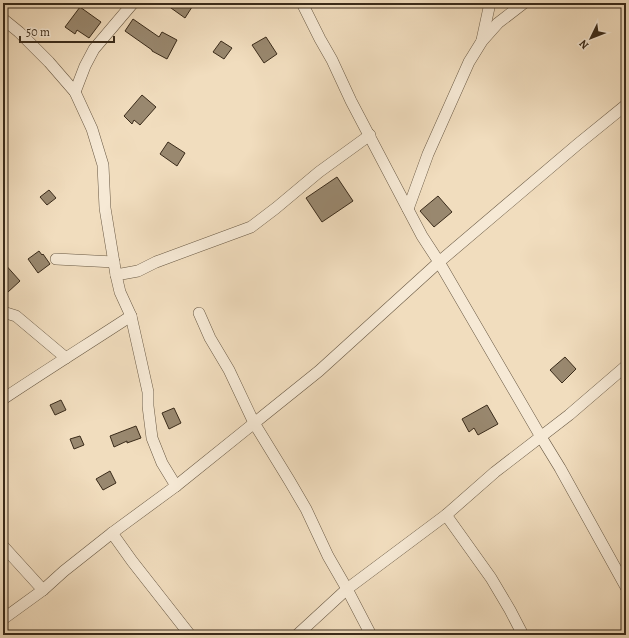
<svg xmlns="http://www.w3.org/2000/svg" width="629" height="638" viewBox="0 0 629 638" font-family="Alegreya,serif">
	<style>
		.building { fill: #99886f; stroke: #3a2b1a }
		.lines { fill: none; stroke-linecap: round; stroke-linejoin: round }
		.street-casing { stroke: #685843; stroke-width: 12 }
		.street { stroke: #f6e9d5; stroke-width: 11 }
	</style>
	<rect width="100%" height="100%" fill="#f1ddbe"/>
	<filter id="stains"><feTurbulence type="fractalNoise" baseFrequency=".005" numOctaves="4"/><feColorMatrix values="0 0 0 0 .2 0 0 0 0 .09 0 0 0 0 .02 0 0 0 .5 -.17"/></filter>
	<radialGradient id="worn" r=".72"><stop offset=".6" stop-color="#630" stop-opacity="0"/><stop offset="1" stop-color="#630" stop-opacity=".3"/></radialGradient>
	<g class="building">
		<path d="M164,3H187L192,7L185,18Z"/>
		<path d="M80,7L101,22L89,38L77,30L75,34L65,27Z"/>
		<path d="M133,19L159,37L162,32L177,40L167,59L152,51V50L125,31Z"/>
		<path d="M266,37L277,54L264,63L252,45Z"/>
		<path d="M221,41L232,48L224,59L213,52Z"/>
		<path d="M142,95L156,107L140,125L134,120L132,124L124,116Z"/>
		<path d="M168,142L185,153L177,166L160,154Z"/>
		<path d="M337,177L353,201L322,222L306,198Z"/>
		<path d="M49,190L56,198L47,205L40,197Z"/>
		<path d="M438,196L452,212L434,227L420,211Z"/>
		<path d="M39,251L42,255L43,254L50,264L38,273L28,259Z"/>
		<path d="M3,262L20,281L8,292L3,287Z"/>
		<path d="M565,357L576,369L562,383L550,370Z"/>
		<path d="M61,400L66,410L55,415L50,405Z"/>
		<path d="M487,405L498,424L478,435L474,428L469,432L462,419Z"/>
		<path d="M174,408L181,423L169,429L162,413Z"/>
		<path d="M136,426L141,438L127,443V441L114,447L110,436Z"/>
		<path d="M80,436L84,445L74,449L70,439Z"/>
		<path d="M110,471L116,483L103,490L96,479Z"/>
	</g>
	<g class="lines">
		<defs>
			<g id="street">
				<path d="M302,3L320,39L332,60L351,101L422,236L439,262L541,437L560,468L626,587"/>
				<path d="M3,19L19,32L49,62L75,92L92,129L103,165L105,208L116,275L120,292L131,316L140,356L148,392V406L152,438L162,463L176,486"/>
				<path d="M482,40L490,3"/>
				<path d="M75,92L85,66L94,49L133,3"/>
				<path d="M408,209L428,154L469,62L482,41L498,23L524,3"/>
				<path d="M56,259L114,262"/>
				<path d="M116,275L138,271L156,262L251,227L276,208L319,172L370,135"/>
				<path d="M3,312L16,316L66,358"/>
				<path d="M199,313L210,338L229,370L254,423L289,480L306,509L328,556L347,589L371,635"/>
				<path d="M3,399C45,371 88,344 131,316"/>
				<path d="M446,515L491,578L510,610L523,635"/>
				<path d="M112,533L132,561L190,635"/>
				<path d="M3,546L43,590"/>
				<path d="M3,619L43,590L64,571L112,533L176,486L319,371L439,262L578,144L626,105"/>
				<path d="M297,635L347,589L446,515L495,472L569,415L626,366"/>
			</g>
		</defs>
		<use href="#street" class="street-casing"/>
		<use href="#street" class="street"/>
	</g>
	<rect width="629" height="638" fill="none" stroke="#f1ddbe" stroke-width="16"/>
	<rect x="4" y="4" width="621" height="630" fill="none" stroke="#3a2b1a" stroke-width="2"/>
	<rect x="8" y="8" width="613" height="622" fill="none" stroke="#3a2b1a"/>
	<g transform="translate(591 38) rotate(227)" stroke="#f6e9d5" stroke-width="3" paint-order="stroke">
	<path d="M0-3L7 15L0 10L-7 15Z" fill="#3a2b1a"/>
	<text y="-6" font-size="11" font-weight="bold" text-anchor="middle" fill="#3a2b1a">N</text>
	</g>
	<path d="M20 36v6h94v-6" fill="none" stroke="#3a2b1a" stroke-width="2"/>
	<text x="26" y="36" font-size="12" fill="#3a2b1a" stroke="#f6e9d5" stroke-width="3" paint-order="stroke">50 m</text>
	<rect width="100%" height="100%" filter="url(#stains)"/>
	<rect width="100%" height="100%" fill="url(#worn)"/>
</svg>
